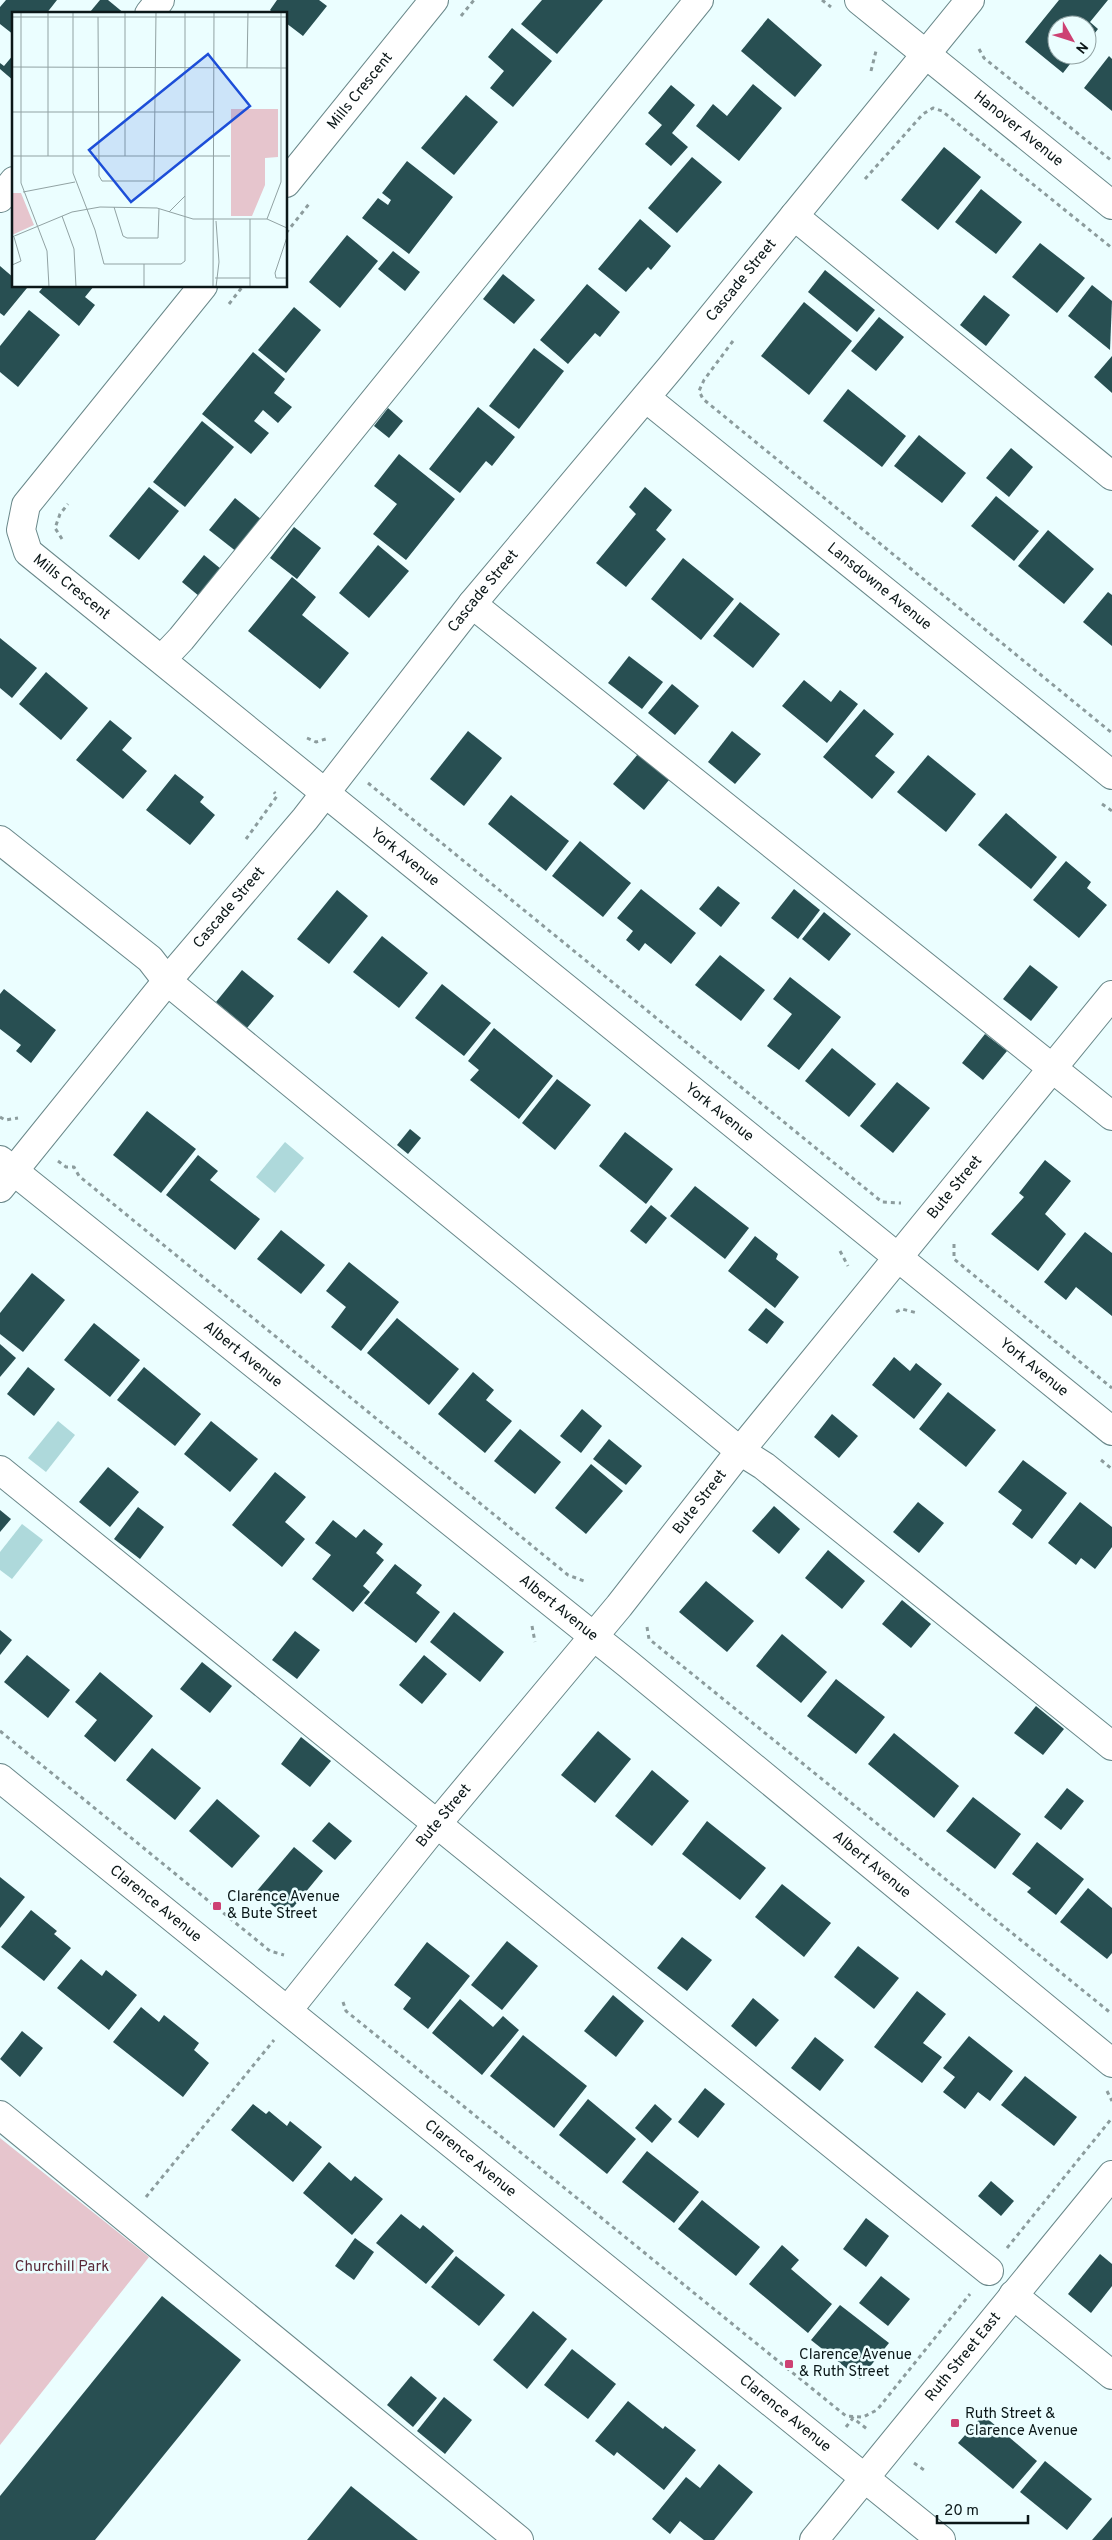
<svg xmlns="http://www.w3.org/2000/svg" width="1112" height="2540" viewBox="0 0 1112 2540" font-family="Overpass,sans-serif">
	<style>
		.green { fill: #e6c5cd }
		.water { fill: #aed9db }
		.building { fill: #284f52 }
		.lines { fill: none; stroke-linecap: round; stroke-linejoin: round }
		.minor-casing { stroke: #6a888a; stroke-width: 30 }
		.major-casing { stroke: #6a888a; stroke-width: 30 }
		.path { stroke: #8c9c9d; stroke-width: 3; stroke-dasharray: 4 4; stroke-linecap: butt }
		.minor { stroke: #fff; stroke-width: 28 }
		.major { stroke: #fff; stroke-width: 28 }
		.poi-dot { fill: #cd4173; stroke: #ebfeff; stroke-width: 2 }
		.labels { text-anchor: middle; dominant-baseline: central; stroke-width: 5; stroke-linejoin: round; paint-order: stroke }
		.street-label { font-size: 15px; fill: #0b1718; stroke: #ebfeff }
		.poi-label { font-size: 15px; fill: #0b1718; stroke: #ebfeff; text-anchor: start }
		.park-label { font-size: 15px; fill: #592837; stroke: #ebfeff }
		.inset-road { fill: none; stroke: #91a2a3; stroke-width: 1 }
		.view { fill: #1d4ed8; fill-opacity: 0.15; stroke: #1d4ed8; stroke-width: 2.5 }
		.inset-edge { fill: none; stroke: #0b1718; stroke-width: 2.5 }
	</style>
	<rect width="100%" height="100%" fill="#ebfeff"/>
	<path class="green" d="M0,2138L149,2257L0,2445Z"/>
	<g class="water">
		<path d="M285,1142L304,1158L275,1193L256,1177Z"/>
		<path d="M58,1421L75,1435L46,1472L28,1458Z"/>
		<path d="M22,1524L43,1540L12,1579L0,1570V1552Z"/>
	</g>
	<g class="building">
		<path d="M6,0H57L46,14H14V35L0,24V7Z"/>
		<path d="M100,0H108L125,14H93L90,12Z"/>
		<path d="M277,0H319L327,6L303,36L286,23V14H274L270,10Z"/>
		<path d="M542,0H603L557,54L521,24Z"/>
		<path d="M1059,0H1108L1090,22L1098,29L1087,43V25H1057V55H1077L1063,73L1025,42Z"/>
		<path d="M768,18L822,65L795,97L741,51Z"/>
		<path d="M512,28L552,61L513,107L490,88L504,71L488,57Z"/>
		<path d="M14,54V81L0,69V63L4,66Z"/>
		<path d="M1109,56L1112,59V111L1084,88Z"/>
		<path d="M753,84L782,108L739,161L696,126L713,104L727,116Z"/>
		<path d="M671,85L695,105L672,133L688,147L671,166L645,144L662,125L648,113Z"/>
		<path d="M466,95L498,122L454,175L421,148Z"/>
		<path d="M944,147L981,177L938,230L901,200Z"/>
		<path d="M692,157L722,182L677,233L648,208Z"/>
		<path d="M407,161L453,197L409,254L362,218L378,198L388,205L391,200L382,193Z"/>
		<path d="M981,189L1022,222L996,254L955,222Z"/>
		<path d="M640,219L671,246L651,270L648,267L626,292L598,269Z"/>
		<path d="M347,235L378,261L340,308L309,282Z"/>
		<path d="M1040,243L1085,278L1057,313L1012,277Z"/>
		<path d="M393,251L420,272L405,291L378,269Z"/>
		<path d="M0,266L14,278V286L27,288L4,316L0,313Z"/>
		<path d="M825,270L875,310L857,332L808,292Z"/>
		<path d="M503,274L535,300L514,324L483,299Z"/>
		<path d="M587,284L620,312L600,337L595,333L568,364L540,340Z"/>
		<path d="M1092,285L1112,301L1110,350L1068,316Z"/>
		<path d="M44,286H94L85,297L95,305L79,326L39,292Z"/>
		<path d="M984,295L1010,315L986,346L960,325Z"/>
		<path d="M804,302L852,341L809,395L761,356Z"/>
		<path d="M294,307L321,330L286,373L258,350Z"/>
		<path d="M29,310L60,335L18,387L0,372V346Z"/>
		<path d="M879,317L904,337L876,371L851,351Z"/>
		<path d="M534,348L564,371L519,429L489,406Z"/>
		<path d="M253,352L285,379L274,393L292,407L278,423L263,410L254,421L269,433L251,454L202,414Z"/>
		<path d="M1112,356V393L1094,377Z"/>
		<path d="M848,389L906,436L882,467L823,421Z"/>
		<path d="M478,407L515,437L492,466L486,461L460,493L429,469Z"/>
		<path d="M388,408L403,421L389,438L374,426Z"/>
		<path d="M202,421L234,447L185,507L153,482Z"/>
		<path d="M919,435L966,473L942,503L894,466Z"/>
		<path d="M1011,448L1033,467L1009,497L986,478Z"/>
		<path d="M399,454L455,499L406,560L373,534L397,504L374,486Z"/>
		<path d="M149,487L179,511L139,560L109,536Z"/>
		<path d="M645,487L672,510L656,530L666,539L626,587L596,563L636,514L629,507Z"/>
		<path d="M996,496L1039,531L1014,561L971,526Z"/>
		<path d="M235,498L262,520L237,552L209,530Z"/>
		<path d="M294,527L321,548L297,579L270,558Z"/>
		<path d="M1048,530L1094,569L1064,604L1018,566Z"/>
		<path d="M378,545L409,571L369,618L339,593Z"/>
		<path d="M204,555L221,569L199,596L182,582Z"/>
		<path d="M683,558L734,599L701,640L651,599Z"/>
		<path d="M292,577L316,597L302,615L349,653L320,689L248,631Z"/>
		<path d="M1108,592L1112,595V646L1083,622Z"/>
		<path d="M740,602L780,634L753,668L713,636Z"/>
		<path d="M0,638L37,668L12,698L0,688Z"/>
		<path d="M629,656L663,682L642,709L608,683Z"/>
		<path d="M46,672L88,708L61,740L19,704Z"/>
		<path d="M804,680L831,702L840,690L858,704L827,743L782,706Z"/>
		<path d="M672,684L699,706L675,735L648,713Z"/>
		<path d="M864,709L894,734L875,756L895,772L872,799L823,757Z"/>
		<path d="M110,720L132,738L122,750L147,771L123,799L76,760Z"/>
		<path d="M468,731L502,758L464,806L430,779Z"/>
		<path d="M732,731L761,754L735,784L708,762Z"/>
		<path d="M638,754L669,780L644,810L613,784Z"/>
		<path d="M928,755L976,794L946,832L897,792Z"/>
		<path d="M175,774L204,797L200,802L215,815L190,845L146,810Z"/>
		<path d="M511,795L569,841L546,871L488,824Z"/>
		<path d="M1006,813L1057,857L1031,889L978,845Z"/>
		<path d="M580,841L631,883L603,917L552,876Z"/>
		<path d="M1066,861L1091,882L1087,888L1107,905L1079,938L1033,900Z"/>
		<path d="M718,886L740,903L721,927L699,909Z"/>
		<path d="M641,889L696,933L671,964L645,943L639,951L626,940L633,931L617,918Z"/>
		<path d="M794,889L820,910L798,939L771,918Z"/>
		<path d="M337,890L368,916L329,964L297,939Z"/>
		<path d="M824,912L851,934L829,961L802,939Z"/>
		<path d="M382,936L428,973L399,1008L353,972Z"/>
		<path d="M720,955L765,990L741,1021L695,985Z"/>
		<path d="M1030,965L1058,987L1031,1021L1003,999Z"/>
		<path d="M242,970L274,996L247,1028L216,1002Z"/>
		<path d="M790,977L841,1017L799,1070L767,1046L792,1014L773,999Z"/>
		<path d="M442,984L491,1023L464,1056L415,1018Z"/>
		<path d="M4,989L56,1030L31,1063L16,1051L21,1045L0,1029V994Z"/>
		<path d="M494,1028L553,1076L519,1119L470,1080L479,1070L468,1061Z"/>
		<path d="M985,1034L1007,1051L983,1080L962,1063Z"/>
		<path d="M832,1048L876,1084L849,1117L805,1081Z"/>
		<path d="M557,1079L591,1105L555,1150L522,1123Z"/>
		<path d="M897,1082L930,1108L893,1153L860,1126Z"/>
		<path d="M147,1111L196,1149L161,1193L113,1155Z"/>
		<path d="M410,1129L421,1138L408,1154L397,1145Z"/>
		<path d="M625,1132L673,1169L646,1204L599,1166Z"/>
		<path d="M198,1155L218,1171L210,1180L260,1219L235,1250L166,1195Z"/>
		<path d="M1045,1160L1071,1181L1045,1214L1066,1234L1038,1271L991,1234L1024,1197L1019,1193Z"/>
		<path d="M695,1186L749,1228L725,1259L670,1216Z"/>
		<path d="M651,1205L667,1218L646,1244L630,1231Z"/>
		<path d="M281,1230L325,1265L301,1294L257,1259Z"/>
		<path d="M1085,1232L1112,1253V1316L1076,1287L1066,1300L1044,1282Z"/>
		<path d="M755,1236L778,1254L776,1259L799,1277L775,1308L728,1271Z"/>
		<path d="M349,1262L399,1302L361,1351L331,1327L346,1307L326,1291Z"/>
		<path d="M32,1273L65,1300L23,1352L0,1334V1313Z"/>
		<path d="M766,1308L784,1322L767,1344L748,1330Z"/>
		<path d="M397,1318L459,1369L429,1405L367,1353Z"/>
		<path d="M94,1323L140,1360L110,1397L64,1360Z"/>
		<path d="M0,1344L16,1358L0,1377Z"/>
		<path d="M894,1357L910,1371L916,1363L942,1384L914,1419L872,1385Z"/>
		<path d="M28,1367L55,1389L34,1416L7,1394Z"/>
		<path d="M144,1367L201,1414L175,1446L117,1400Z"/>
		<path d="M473,1372L494,1390L486,1400L512,1421L485,1453L438,1414Z"/>
		<path d="M948,1392L996,1430L966,1467L919,1429Z"/>
		<path d="M582,1409L602,1426L581,1453L560,1436Z"/>
		<path d="M832,1414L858,1436L839,1458L814,1437Z"/>
		<path d="M211,1421L258,1459L230,1492L184,1454Z"/>
		<path d="M520,1429L561,1462L535,1494L494,1461Z"/>
		<path d="M609,1439L642,1466L626,1485L593,1459Z"/>
		<path d="M1023,1460L1067,1493L1032,1539L1012,1524L1022,1510L998,1492Z"/>
		<path d="M591,1464L623,1491L586,1534L555,1508Z"/>
		<path d="M108,1467L139,1492L110,1527L79,1502Z"/>
		<path d="M275,1472L306,1497L285,1522L305,1539L282,1567L232,1525Z"/>
		<path d="M918,1502L944,1523L919,1553L893,1532Z"/>
		<path d="M1080,1502L1112,1527V1547L1095,1569L1081,1558L1076,1565L1048,1543Z"/>
		<path d="M774,1506L800,1529L779,1554L752,1531Z"/>
		<path d="M138,1507L164,1527L140,1559L114,1539Z"/>
		<path d="M0,1510L11,1519L0,1532Z"/>
		<path d="M333,1520L356,1538L364,1529L383,1544L376,1553L384,1560L363,1586L370,1592L353,1612L312,1579L331,1555L315,1543Z"/>
		<path d="M828,1550L865,1581L842,1609L805,1578Z"/>
		<path d="M395,1564L422,1585L416,1593L440,1612L416,1643L364,1603Z"/>
		<path d="M706,1581L754,1621L727,1652L679,1612Z"/>
		<path d="M902,1600L931,1624L911,1648L882,1624Z"/>
		<path d="M454,1612L504,1652L480,1682L430,1642Z"/>
		<path d="M0,1630L12,1640L0,1655Z"/>
		<path d="M295,1631L320,1650L297,1679L272,1660Z"/>
		<path d="M782,1634L827,1672L801,1703L756,1666Z"/>
		<path d="M27,1655L70,1690L48,1718L4,1682Z"/>
		<path d="M424,1655L447,1674L422,1704L399,1685Z"/>
		<path d="M202,1662L232,1686L210,1713L180,1689Z"/>
		<path d="M100,1672L153,1716L115,1762L84,1736L97,1720L75,1702Z"/>
		<path d="M836,1679L885,1717L856,1754L807,1716Z"/>
		<path d="M1036,1706L1064,1729L1043,1755L1014,1733Z"/>
		<path d="M598,1731L631,1759L595,1803L561,1775Z"/>
		<path d="M894,1733L959,1786L934,1818L868,1764Z"/>
		<path d="M301,1737L331,1761L310,1787L281,1764Z"/>
		<path d="M152,1748L201,1788L175,1820L126,1780Z"/>
		<path d="M652,1770L689,1801L652,1846L615,1816Z"/>
		<path d="M1067,1788L1084,1801L1061,1830L1044,1817Z"/>
		<path d="M973,1797L1021,1834L995,1869L946,1831Z"/>
		<path d="M217,1799L260,1836L232,1868L189,1831Z"/>
		<path d="M707,1821L766,1868L740,1900L682,1854Z"/>
		<path d="M329,1822L352,1841L335,1860L312,1841Z"/>
		<path d="M1037,1842L1084,1879L1056,1915L1027,1892L1031,1888L1012,1874Z"/>
		<path d="M294,1847L323,1871L286,1916L256,1892Z"/>
		<path d="M0,1877L25,1897L0,1928Z"/>
		<path d="M782,1884L831,1923L804,1957L755,1917Z"/>
		<path d="M1088,1888L1112,1908V1953L1107,1959L1060,1922Z"/>
		<path d="M31,1910L57,1931L54,1934L71,1948L44,1981L1,1947Z"/>
		<path d="M682,1937L712,1960L687,1991L657,1968Z"/>
		<path d="M507,1941L538,1966L502,2010L471,1985Z"/>
		<path d="M427,1942L470,1976L428,2029L403,2009L411,1998L394,1985Z"/>
		<path d="M858,1946L899,1978L874,2009L834,1977Z"/>
		<path d="M81,1959L102,1976L106,1970L137,1995L109,2030L57,1988Z"/>
		<path d="M917,1991L946,2014L923,2043L942,2057L922,2083L874,2047Z"/>
		<path d="M613,1995L644,2021L616,2057L584,2031Z"/>
		<path d="M753,1998L779,2020L756,2047L731,2026Z"/>
		<path d="M460,1999L493,2027L503,2016L519,2030L482,2075L432,2033Z"/>
		<path d="M141,2007L159,2022L164,2015L199,2043L194,2050L209,2063L183,2097L113,2042Z"/>
		<path d="M22,2031L43,2048L20,2077L0,2059Z"/>
		<path d="M523,2035L587,2086L554,2128L490,2076Z"/>
		<path d="M969,2036L1013,2071L990,2101L978,2092L965,2109L943,2092L955,2077L943,2068Z"/>
		<path d="M815,2037L844,2060L820,2091L791,2068Z"/>
		<path d="M1025,2076L1077,2117L1054,2146L1001,2105Z"/>
		<path d="M705,2088L725,2104L698,2138L678,2122Z"/>
		<path d="M588,2099L636,2139L607,2174L559,2135Z"/>
		<path d="M253,2104L266,2114L269,2111L287,2126L290,2121L322,2147L293,2182L231,2130Z"/>
		<path d="M655,2104L672,2119L652,2143L635,2128Z"/>
		<path d="M647,2151L699,2192L674,2223L622,2182Z"/>
		<path d="M329,2162L351,2181L355,2176L383,2199L352,2235L303,2193Z"/>
		<path d="M991,2181L1014,2201L1001,2216L978,2196Z"/>
		<path d="M702,2200L760,2247L736,2276L678,2229Z"/>
		<path d="M401,2214L420,2229L423,2225L454,2251L426,2284L376,2243Z"/>
		<path d="M866,2218L889,2236L866,2267L843,2249Z"/>
		<path d="M355,2238L374,2252L354,2280L335,2266Z"/>
		<path d="M782,2245L799,2260L791,2269L832,2304L808,2333L749,2284Z"/>
		<path d="M1100,2254L1112,2264V2286L1091,2313L1068,2294Z"/>
		<path d="M456,2256L505,2295L479,2326L431,2287Z"/>
		<path d="M881,2276L910,2299L888,2326L859,2303Z"/>
		<path d="M162,2296L241,2360L95,2540H0V2496Z"/>
		<path d="M840,2305L889,2343L860,2379L811,2340Z"/>
		<path d="M533,2311L567,2339L527,2389L493,2360Z"/>
		<path d="M572,2349L616,2384L588,2419L544,2385Z"/>
		<path d="M411,2376L437,2398L413,2427L387,2405Z"/>
		<path d="M444,2397L472,2420L445,2454L417,2431Z"/>
		<path d="M628,2401L663,2429L665,2426L696,2450L664,2490L617,2452L614,2456L595,2441Z"/>
		<path d="M983,2415L1037,2461L1013,2489L958,2443Z"/>
		<path d="M1045,2461L1092,2499L1067,2530L1020,2492Z"/>
		<path d="M719,2464L753,2492L714,2540H704L680,2521L670,2534L652,2519L686,2477L700,2488Z"/>
		<path d="M351,2486L418,2540H307Z"/>
		<path d="M1112,2517V2540H1092Z"/>
	</g>
	<g class="lines">
		<defs>
			<g id="minor">
				<path id="s1" d="M859,0L1112,205"/>
				<path d="M149,14L160,0"/>
				<path id="s2" d="M286,183L434,0"/>
				<path d="M0,198L14,181"/>
				<path d="M794,216L1112,476"/>
				<path id="s3" d="M203,286L26,505L21,530L28,552L1112,1431"/>
				<path id="s4" d="M646,398L1112,775"/>
				<path d="M472,604L1112,1116"/>
				<path d="M162,659L181,639L699,0"/>
				<path d="M0,840L150,959L167,981L740,1451L764,1466L1112,1746"/>
				<path id="s5" d="M0,1160L628,1664L1112,2063"/>
				<path id="s6" d="M0,1188L167,981L305,819L472,604L671,367L970,0"/>
				<path d="M0,1470L989,2271"/>
				<path id="s7" d="M288,2010L436,1825L619,1606L740,1451L1112,995"/>
				<path d="M0,2115L519,2540"/>
				<path d="M1013,2295L1112,2375"/>
				<path id="s8" d="M814,2540L1112,2175"/>
			</g>
			<g id="major">
				<path id="s9" d="M0,1778L941,2540"/>
			</g>
		</defs>
		<use href="#minor" class="minor-casing"/>
		<use href="#major" class="major-casing"/>
		<g class="path">
			<path d="M822,0L831,7"/>
			<path d="M461,16L474,0"/>
			<path d="M979,49L984,58L1112,161"/>
			<path d="M871,71L876,51"/>
			<path d="M865,179L923,114L933,108L942,111L1112,248"/>
			<path d="M286,233L309,204"/>
			<path d="M229,304L243,286"/>
			<path d="M733,341L704,380L699,391L703,399L1112,733"/>
			<path d="M62,539L55,528L60,514L68,504"/>
			<path d="M307,738L316,742L329,738"/>
			<path d="M368,783L882,1202L901,1203"/>
			<path d="M1102,804L1112,811"/>
			<path d="M246,839L277,796L274,792"/>
			<path d="M0,1117L5,1120L18,1118"/>
			<path d="M58,1161L66,1167H74L79,1176L568,1575L584,1581"/>
			<path d="M954,1244V1259L1112,1388"/>
			<path d="M840,1251L848,1266"/>
			<path d="M896,1312L902,1309L917,1313"/>
			<path d="M1101,1460L1112,1469"/>
			<path d="M532,1626L535,1642"/>
			<path d="M647,1627L649,1639L1112,2014"/>
			<path d="M0,1731L270,1951L284,1955"/>
			<path d="M343,2002L346,2011L846,2416L863,2417L877,2410L970,2294"/>
			<path d="M1107,2091L1112,2101"/>
			<path d="M146,2197L274,2040"/>
			<path d="M1007,2248L1112,2118"/>
			<path d="M846,2427L853,2418L867,2429"/>
			<path d="M914,2463L924,2470"/>
		</g>
		<use href="#minor" class="minor"/>
		<use href="#major" class="major"/>
	</g>
	<g class="poi-dot">
		<rect x="212" y="1901" width="10" height="10" rx="2.5"/>
		<rect x="784" y="2359" width="10" height="10" rx="2.5"/>
		<rect x="950" y="2418" width="10" height="10" rx="2.5"/>
	</g>
	<g class="labels">
		<g class="street-label">
			<text stroke="none"><textPath href="#s2" startOffset="118">Mills Crescent</textPath></text>
			<text stroke="none"><textPath href="#s1" startOffset="205">Hanover Avenue</textPath></text>
			<text stroke="none"><textPath href="#s6" startOffset="1172">Cascade Street</textPath></text>
			<text stroke="none"><textPath href="#s4" startOffset="300">Lansdowne Avenue</textPath></text>
			<text stroke="none"><textPath href="#s3" startOffset="386">Mills Crescent</textPath></text>
			<text stroke="none"><textPath href="#s6" startOffset="768">Cascade Street</textPath></text>
			<text stroke="none"><textPath href="#s3" startOffset="815">York Avenue</textPath></text>
			<text stroke="none"><textPath href="#s6" startOffset="362">Cascade Street</textPath></text>
			<text stroke="none"><textPath href="#s3" startOffset="1220">York Avenue</textPath></text>
			<text stroke="none"><textPath href="#s7" startOffset="1059">Bute Street</textPath></text>
			<text stroke="none"><textPath href="#s5" startOffset="311">Albert Avenue</textPath></text>
			<text stroke="none"><textPath href="#s3" startOffset="1625">York Avenue</textPath></text>
			<text stroke="none"><textPath href="#s7" startOffset="654">Bute Street</textPath></text>
			<text stroke="none"><textPath href="#s5" startOffset="716">Albert Avenue</textPath></text>
			<text stroke="none"><textPath href="#s7" startOffset="249">Bute Street</textPath></text>
			<text stroke="none"><textPath href="#s5" startOffset="1121">Albert Avenue</textPath></text>
			<text stroke="none"><textPath href="#s9" startOffset="200">Clarence Avenue</textPath></text>
			<text stroke="none"><textPath href="#s9" startOffset="605">Clarence Avenue</textPath></text>
			<text stroke="none"><textPath href="#s8" startOffset="236">Ruth Street East</textPath></text>
			<text stroke="none"><textPath href="#s9" startOffset="1010">Clarence Avenue</textPath></text>
		</g>
		<g class="poi-label">
			<text x="227" y="1897">Clarence Avenue<tspan x="227" dy="17">&amp; Bute Street</tspan></text>
			<text x="799" y="2355">Clarence Avenue<tspan x="799" dy="17">&amp; Ruth Street</tspan></text>
			<text x="965" y="2414">Ruth Street &amp;<tspan x="965" dy="17">Clarence Avenue</tspan></text>
		</g>
		<g class="park-label">
			<text x="62" y="2267">Churchill Park</text>
		</g>
	</g>
	<g transform="translate(12 12)">
		<rect width="275" height="275" fill="#ebfeff"/>
		<path d="M219,97H266V145L253,146V173L240,204H219ZM0,181H9L22,213L0,223Z" fill="#e6c5cd"/>
		<path class="inset-road" d="M9,0V171L35,239L37,275M36,0V144M61,0V161L83,218L92,252H169L173,249V0M113,0V144M0,5H275M86,5L87,164L90,169H142L144,0M0,55L275,56M235,56L236,0M0,100H202M0,144H218M11,180L63,170M102,195L111,224L115,226H146L147,197M157,200L173,184M50,204L62,237L64,275M255,207L269,170V0M0,225L60,200L88,195L145,196L181,207H255L275,216M275,225L263,261L264,266H275M132,252V275M0,253L9,249L2,225M203,266H238M201,275L202,0M204,275L207,250L204,209M238,275V207"/>
		<path class="view" d="M196,42L238,94L119,190L77,138Z"/>
		<rect width="275" height="275" class="inset-edge"/>
	</g>
	<g transform="translate(1072 40) rotate(129)"><circle r="24" fill="#ebfeff" stroke="#91a2a3"/>
	<path d="M0-4L9 19L0 12L-9 19Z" fill="#cd4173"/>
	<text y="-8" font-size="14" font-weight="bold" text-anchor="middle" fill="#0b1718">N</text>
	</g>
	<path d="M937 2515v8h91v-8" fill="none" stroke="#0b1718" stroke-width="2.5"/>
	<text x="944" y="2515" font-size="15" fill="#0b1718" stroke="#ebfeff" stroke-width="4" paint-order="stroke">20 m</text>
</svg>
